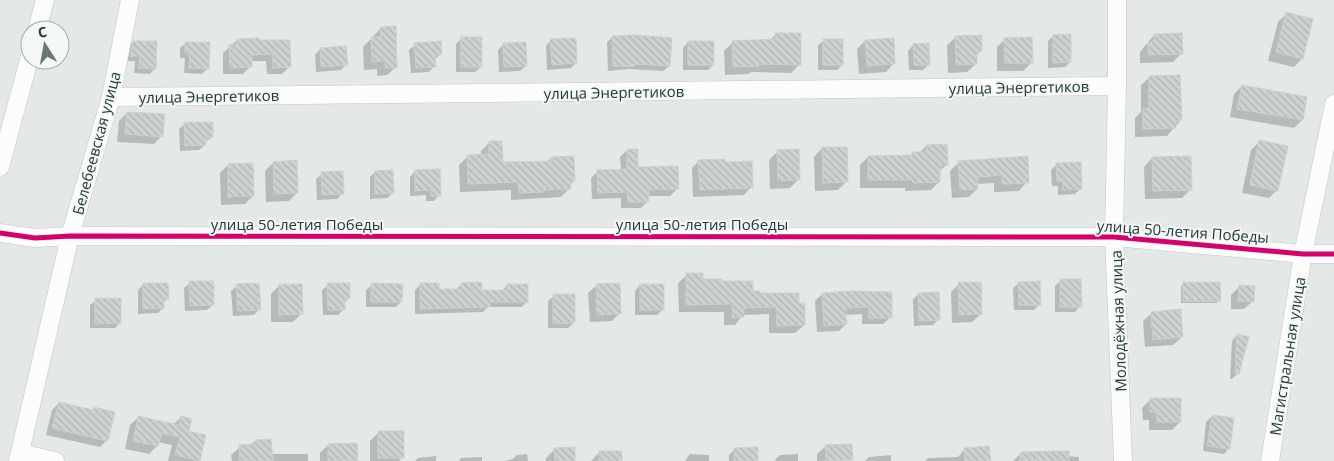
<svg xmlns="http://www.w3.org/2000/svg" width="1334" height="461" viewBox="0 0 1334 461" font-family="'Open Sans',sans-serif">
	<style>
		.shadow { fill: #0003 }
		.building { fill: url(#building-back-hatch); stroke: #cdd2d0 }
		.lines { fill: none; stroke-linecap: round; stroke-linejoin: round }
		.minor-casing { stroke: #c1c6c4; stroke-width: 19 }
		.minor { stroke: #fbfcfb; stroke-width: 18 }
		.cycleway-casing { stroke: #f3f8f6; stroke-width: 8 }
		.cycleway { stroke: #d6006c; stroke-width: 5 }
		.labels { text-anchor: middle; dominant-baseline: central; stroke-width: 4; stroke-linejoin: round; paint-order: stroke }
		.street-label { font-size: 15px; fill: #243a37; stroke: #f3f8f6 }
	</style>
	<defs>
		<pattern id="building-back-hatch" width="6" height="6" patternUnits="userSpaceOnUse" patternTransform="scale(1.25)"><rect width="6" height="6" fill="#cdd2d0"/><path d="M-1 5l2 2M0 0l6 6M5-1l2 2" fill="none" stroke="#b0b5b3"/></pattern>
	</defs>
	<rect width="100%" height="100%" fill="#e4e9e7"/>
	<g class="shadow">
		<path d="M1286,14L1302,59L1294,67L1268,61L1278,22Z"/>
		<path d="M381,28L396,67L387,75L377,76V69L364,70L363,47Z"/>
		<path d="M776,34L800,64L791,73L751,72L749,74L725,75L724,51L733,42L769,41Z"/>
		<path d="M1154,35L1181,54L1173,62L1140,63V52Z"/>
		<path d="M1053,36L1070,62L1065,67L1048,68V41Z"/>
		<path d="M613,37L669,66L663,71L629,69L608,71L607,42Z"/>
		<path d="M956,37L981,50L976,56V64L967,72L948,73L947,45Z"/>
		<path d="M462,38L481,67L475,72H456V44Z"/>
		<path d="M1005,39L1032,62L1023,71H997V47Z"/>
		<path d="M237,40L289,41V67L282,74H267L266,61H251V66L243,74H223V53Z"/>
		<path d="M551,40L576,63L571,68L547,70L546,46Z"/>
		<path d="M824,40L842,65L837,70H818V45Z"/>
		<path d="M865,41L894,63L886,72L859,74L857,49Z"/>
		<path d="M133,42L155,68L150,74L134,73L135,61H125L128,47Z"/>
		<path d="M688,42L713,65L708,70H683V48Z"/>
		<path d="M186,43L208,68L202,74L184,73L185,58H180V48Z"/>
		<path d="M415,45L441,54L435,59L434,66L429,72L411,73L409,50Z"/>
		<path d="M503,45L526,66L520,71L499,72L498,50Z"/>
		<path d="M913,45L929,64L923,70H909L908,51Z"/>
		<path d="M320,49L346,65L341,70L316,72L315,55Z"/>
		<path d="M1150,77L1181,120L1167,136L1135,137V118L1141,112V85Z"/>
		<path d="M1242,86L1302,120L1294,128L1230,117L1234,94Z"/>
		<path d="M127,113L162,136L154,144L117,142L119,121Z"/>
		<path d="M185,124L212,137L205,142V145L199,150L180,151L179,129Z"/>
		<path d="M1259,142L1277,190L1269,198L1242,193L1251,150Z"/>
		<path d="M489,143L501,163L547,162L551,158L574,181L569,186V189L561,197L511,200V190L460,192L459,165L468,156H481V151Z"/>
		<path d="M926,146L946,165L939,172V182L931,190L905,191V188H860V165L868,157L910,156L912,154L919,153Z"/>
		<path d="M822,148L846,182L838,190L815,191L814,157Z"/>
		<path d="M627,150L637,169L677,189L670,196H648V201L641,208H621V198L592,199L591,178L598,171H621L620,157Z"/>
		<path d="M778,151L798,180L790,188L770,189L769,160Z"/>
		<path d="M1152,158L1191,189L1182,198L1145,199L1144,167Z"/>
		<path d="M1000,160L1027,182L1019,191L994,192V183L977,184V189L969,197L952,198L950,171L958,163Z"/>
		<path d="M699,161L724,163L751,187L744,195L693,197L692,168Z"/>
		<path d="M273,163L297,193L289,201L266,202L265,171Z"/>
		<path d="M1057,164L1080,189L1075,194L1058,195V186H1052L1051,170Z"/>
		<path d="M228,165L253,196L245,204L221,205L220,173Z"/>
		<path d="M415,171L439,195L434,201H426V195L410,196V177Z"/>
		<path d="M375,172L393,193L387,198L370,199V177Z"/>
		<path d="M322,174L343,193L337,199L317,200L316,179Z"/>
		<path d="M687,275L702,281L721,283L759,295L798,304L804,325L795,333H769V314L743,315L735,325H724V312H679L678,283Z"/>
		<path d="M1060,281L1080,306L1075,312H1055V286Z"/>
		<path d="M190,283L213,305L207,310L185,311L184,288Z"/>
		<path d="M1019,283L1040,304L1034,310H1014L1013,288Z"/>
		<path d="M421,284L438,291L455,290L462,284L481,292L502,291L507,285L527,301L522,307H488L483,312L415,314V290Z"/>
		<path d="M959,284L981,314L972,322L952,323L951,292Z"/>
		<path d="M1183,284L1219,300L1217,303H1181V286Z"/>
		<path d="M143,285L168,298L163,303V308L158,313L138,314V290Z"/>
		<path d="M328,285L349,298L344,304V309L338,315H323L322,290Z"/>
		<path d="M372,285L401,302L396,307H366V290Z"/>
		<path d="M597,285L620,313L612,321L590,322L588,293Z"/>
		<path d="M640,285L663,309L657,315H635V291Z"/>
		<path d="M237,286L260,309L254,315L233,316L231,291Z"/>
		<path d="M279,286L301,314L293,322H271V294Z"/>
		<path d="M1240,286L1253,301L1244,309H1231V295Z"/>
		<path d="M891,293V317L883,324H862V314L846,315V324L839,331L817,332L815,301L822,294Z"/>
		<path d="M919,294L938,320L933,325L914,326L913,299Z"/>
		<path d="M554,296L574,323L568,328H548V301Z"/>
		<path d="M96,300L120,323L115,328H90V305Z"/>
		<path d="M1152,313L1182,337L1173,345L1145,347L1143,321Z"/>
		<path d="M1237,335L1238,373L1232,379H1230L1232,341Z"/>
		<path d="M1151,399L1180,422L1172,430H1149V420H1143L1142,408Z"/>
		<path d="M59,403L91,411L94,408L107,440L100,447L46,435L52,410Z"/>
		<path d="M1212,416L1229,448L1224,454L1203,451L1206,422Z"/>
		<path d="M139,417L173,425L181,417L199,461H168L172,445L158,442L157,446L149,454L125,449L130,425Z"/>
		<path d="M379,432L402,458L399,461H370V441Z"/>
		<path d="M255,441L271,454H308V461H232L231,455L240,447L250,446Z"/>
		<path d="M328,445L356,461H320V453Z"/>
		<path d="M826,446L852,460L817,461V454Z"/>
		<path d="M555,449L574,461H546V458Z"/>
		<path d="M965,449L989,461H925L928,458L958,457Z"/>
		<path d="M734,450L757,461H729V455Z"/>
		<path d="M599,453L621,461H591Z"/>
		<path d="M1021,453L1079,457V461H1013Z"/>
		<path d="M527,454L528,461H505L513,459L517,455Z"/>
		<path d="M690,454L709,455V461H685Z"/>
		<path d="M798,454V461H774L780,455Z"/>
		<path d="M891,455V461H865L869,457Z"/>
		<path d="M436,456V461H415L418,458Z"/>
		<path d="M482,457V461H459L461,458Z"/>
	</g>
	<g class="building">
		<path d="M1286,12L1313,19L1303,59L1276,52Z"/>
		<path d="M396,26L397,68H385V61L372,62L371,37H381L380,27Z"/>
		<path d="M775,33H801V65L759,64V66L733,67L732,41L775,39Z"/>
		<path d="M1182,33L1183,54L1148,55V43L1154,42V34Z"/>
		<path d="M1071,34V62L1053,63V35Z"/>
		<path d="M634,35L672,38L670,66L634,64V66H613L612,36Z"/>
		<path d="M982,35V51H977V64L956,65L955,36Z"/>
		<rect x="461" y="37" width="21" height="30"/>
		<path d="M1032,37L1033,63H1005L1004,38Z"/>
		<path d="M259,38V40H290L291,67L273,68V54L252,55V67L230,68L229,45L237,44V39Z"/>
		<path d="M576,38L577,63L552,65L550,39Z"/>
		<path d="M894,38L895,64L867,66L865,40Z"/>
		<rect x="823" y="39" width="20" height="26"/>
		<path d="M133,41H157L156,69L139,68L140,56H130Z"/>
		<path d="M441,41L442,54L435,55L436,67L416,68L414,43Z"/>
		<rect x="688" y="41" width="26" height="24"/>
		<path d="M185,42H210L209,69L189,68L190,53H185Z"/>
		<path d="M526,42L527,66L504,67L503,43Z"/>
		<path d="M929,43L930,65H914L913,44Z"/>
		<path d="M346,46L348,65L321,67L320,48Z"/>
		<path d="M1180,75L1182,120L1176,121V128L1143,129V109L1149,108V76Z"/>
		<path d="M1242,85L1307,97L1303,120L1237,109Z"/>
		<path d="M127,112L165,114L163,137L125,134Z"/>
		<path d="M184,122H213V137L206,138V145L185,146Z"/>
		<path d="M1259,140L1288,146L1278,191L1250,185Z"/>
		<path d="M489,141H502L503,162L551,161V157L574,156L575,181L570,182L571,189L544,190V192L519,193L518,182L468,184L467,155L489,154Z"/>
		<path d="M947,144L948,165L940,166V182L913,183L912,180H868V156L912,155V152H926V145Z"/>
		<path d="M822,147H847L848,182L823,183Z"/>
		<path d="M627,149H638V167L678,166L679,189L649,190V202H628L627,192L598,193L597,170L627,169Z"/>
		<path d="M799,149L800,180L778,181L777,150Z"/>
		<path d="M1028,156L1029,183L1002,184V175L978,177V189L960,190L958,161Z"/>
		<path d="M1191,156L1192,190L1153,191L1152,157Z"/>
		<path d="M725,159V162L752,161L753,188L700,190L698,160Z"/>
		<path d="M297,160L298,193L274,194L273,162Z"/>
		<path d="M1081,162L1082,189L1063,190V181H1057L1056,163Z"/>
		<path d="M253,163L254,196L228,197V164Z"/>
		<path d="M440,169L441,196H431V190L415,191V170Z"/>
		<path d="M393,170L394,193L375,194V171Z"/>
		<path d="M343,171L344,194L322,195L321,172Z"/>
		<path d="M686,273H703V279H722V281H753V291H760V293H799V303H805V325L777,326L776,307L744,308V317H732V304L686,305Z"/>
		<path d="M1060,279H1081L1082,307H1060Z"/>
		<path d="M189,281H214V305L190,306Z"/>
		<path d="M1040,281L1041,305H1019L1018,282Z"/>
		<path d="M482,282V290H507V284H528V302H490V307L420,309V283H439V289H461V283Z"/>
		<path d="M958,282H981L982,314L959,315Z"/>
		<path d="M1183,282H1220L1221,301H1183Z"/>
		<path d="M143,283H168L169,299H164V308L143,309Z"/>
		<path d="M259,283L261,310L238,311L236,284Z"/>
		<path d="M327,283H350V299H345V310H328Z"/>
		<path d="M371,283L403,284L402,302H371Z"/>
		<path d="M620,283L621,314L597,315L596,284Z"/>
		<path d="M279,284H302L303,314L279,315Z"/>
		<rect x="640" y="284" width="24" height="26"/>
		<path d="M1239,285L1255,286L1254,302L1238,301Z"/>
		<path d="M852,291L892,292V318H869V307L846,308L847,324L824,326L822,293Z"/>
		<path d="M939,292L940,320L919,321L918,293Z"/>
		<path d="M553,294H575V323L553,324Z"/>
		<path d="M95,298H121V323L95,324Z"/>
		<path d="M1181,309L1183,337L1153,340L1151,312Z"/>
		<path d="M1237,334L1249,337L1239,374L1235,373Z"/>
		<path d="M1150,398H1181V422H1157V412H1150Z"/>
		<path d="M59,402L93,410L94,407L115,412L108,441L52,428Z"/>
		<path d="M1212,415L1234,418L1230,449L1207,446Z"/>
		<path d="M138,416L179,425L181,416L192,419L189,431L206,435L200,461L175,455L180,437L162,433L158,446L133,441Z"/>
		<rect x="378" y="431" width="26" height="27"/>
		<path d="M271,439L273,461H240L239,445L255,444V440Z"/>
		<path d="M357,443L358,461H328V444Z"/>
		<path d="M852,444L853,460L826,461L825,445Z"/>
		<path d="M989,446L991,461H965L964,448Z"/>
		<path d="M575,447V461H555L554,448Z"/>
		<path d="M758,447V461H734V448Z"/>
		<rect x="599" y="451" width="23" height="10"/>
		<path d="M1055,451H1069V461H1020V452Z"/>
	</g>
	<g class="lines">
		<defs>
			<g id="minor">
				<path d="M1117,0V86L1114,237L1123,461"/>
				<path d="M37,30L45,0"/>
				<path d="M111,97L1117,86"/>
				<path d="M0,167L30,56"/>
				<path d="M0,233L35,238L70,236L1114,237L1303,254H1334"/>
				<path d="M20,453L55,461"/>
				<path d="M18,461L70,236L111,97L130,0"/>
				<path d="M1270,461L1303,254L1334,104"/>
			</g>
		</defs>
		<use href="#minor" class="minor-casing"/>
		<use href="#minor" class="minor"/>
		<defs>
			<path id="cycleway" d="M0,233L35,238L70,236L1114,237L1303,254H1334"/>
		</defs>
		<use href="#cycleway" class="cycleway-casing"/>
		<use href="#cycleway" class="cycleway"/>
	</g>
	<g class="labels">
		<g class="street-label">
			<text transform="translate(1019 87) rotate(-1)">улица Энергетиков</text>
			<text transform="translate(614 92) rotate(-1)">улица Энергетиков</text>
			<text transform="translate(209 96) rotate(-1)">улица Энергетиков</text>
			<text transform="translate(96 143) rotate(-75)">Белебеевская улица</text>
			<text x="297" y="224">улица 50-летия Победы</text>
			<text x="702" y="224">улица 50-летия Победы</text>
			<text transform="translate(1183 231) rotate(4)">улица 50-летия Победы</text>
			<text transform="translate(1118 321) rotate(-92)">Молодёжная улица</text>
			<text transform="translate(1287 356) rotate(-81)">Магистральная улица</text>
		</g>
	</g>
	<g transform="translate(45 45) rotate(349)"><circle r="24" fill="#f3f8f6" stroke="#a0acaa"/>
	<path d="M0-4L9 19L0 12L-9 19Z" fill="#677775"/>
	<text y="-8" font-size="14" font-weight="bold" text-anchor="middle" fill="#243a37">С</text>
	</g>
</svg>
